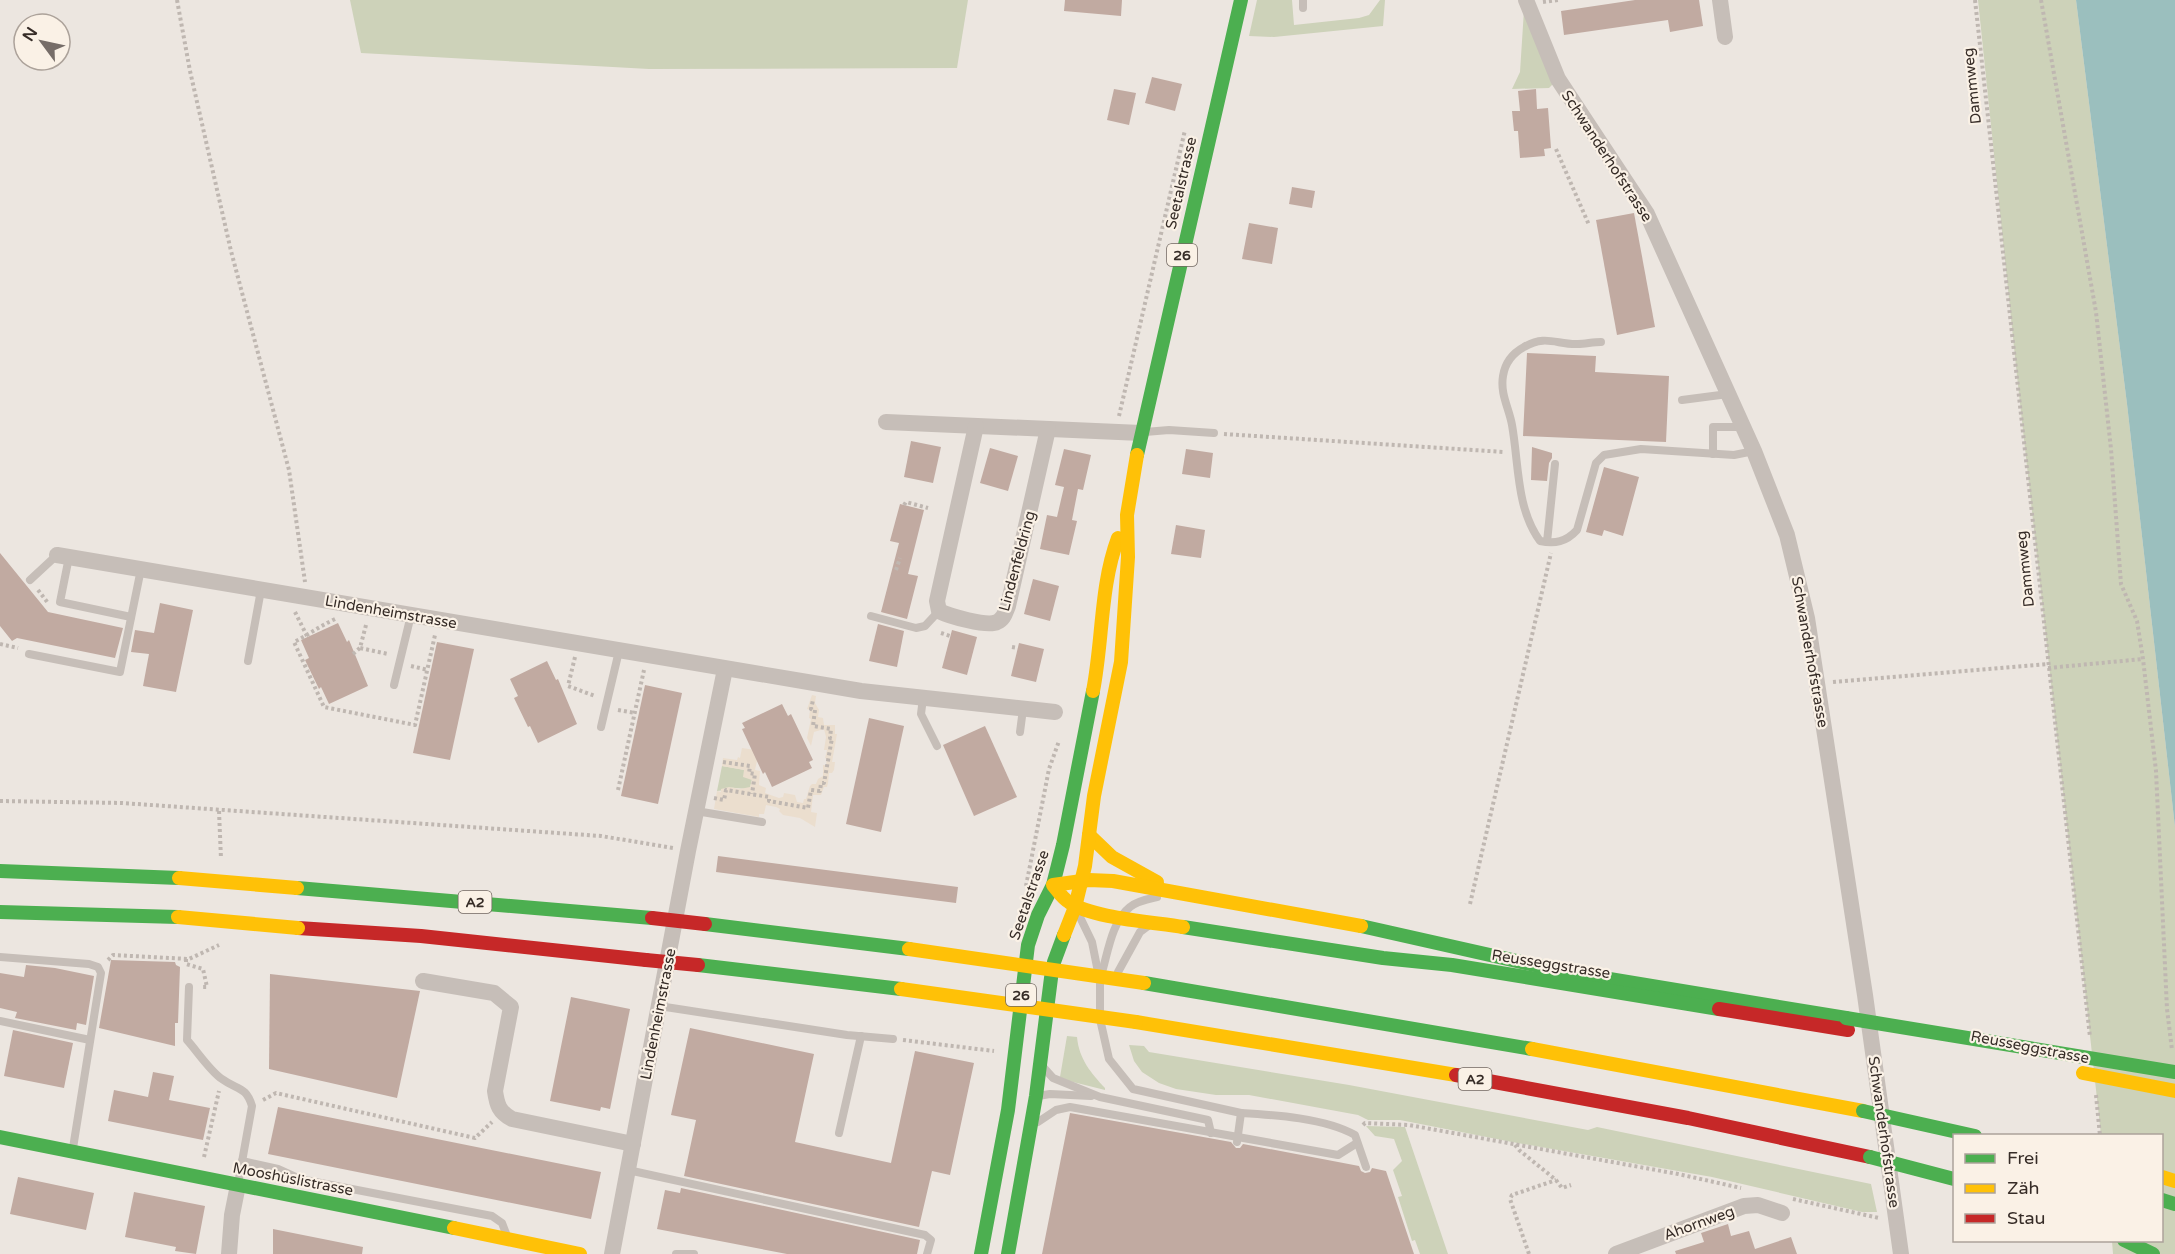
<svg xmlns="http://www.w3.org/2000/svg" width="2175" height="1254" viewBox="0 0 2175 1254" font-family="'Varela Round',sans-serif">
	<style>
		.green { fill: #cdd2b9 }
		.plaza { fill: #ebdece }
		.water { fill: #9bbfbe }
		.building { fill: #c1aaa1 }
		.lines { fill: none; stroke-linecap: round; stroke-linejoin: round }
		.path { stroke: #bfb7b1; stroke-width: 4; stroke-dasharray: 3 3; stroke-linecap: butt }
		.lane { stroke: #c6beb8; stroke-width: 8 }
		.street { stroke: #c6beb8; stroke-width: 16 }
		.fast { stroke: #4caf50; stroke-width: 14 }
		.slow { stroke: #ffc107; stroke-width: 14 }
		.jam { stroke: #c62828; stroke-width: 14 }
		.fast-bridge { stroke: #4caf50; stroke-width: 14 }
		.slow-bridge { stroke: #ffc107; stroke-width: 14 }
		.jam-bridge { stroke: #c62828; stroke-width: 14 }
		.labels { text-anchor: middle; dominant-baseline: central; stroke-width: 4.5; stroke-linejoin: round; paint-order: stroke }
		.shield { fill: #faf1e6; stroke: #716760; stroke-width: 1.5 }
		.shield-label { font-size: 14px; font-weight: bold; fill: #362c27 }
		.street-label { font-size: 15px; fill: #362c27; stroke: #faf1e6 }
	</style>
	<rect width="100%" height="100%" fill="#ece6e0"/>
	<g class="green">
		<path d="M350,0H968L957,68L649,69L361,53Z"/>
		<path d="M1257,0H1292L1294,25L1359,18L1369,15L1380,0H1385L1383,26L1274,37L1249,36Z"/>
		<path d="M1978,0H2076L2127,404L2175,827V1254H2113L2112,1241L2162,1240V1136L2101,1135L2017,376Z"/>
		<path d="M1524,10L1553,84L1549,88L1512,89L1520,72Z"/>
		<path d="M722,766L745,770L752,779L750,788C743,790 737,787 730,788C726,788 723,791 717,791Z"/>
		<path d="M1067,1036L1077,1037C1079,1059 1091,1073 1105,1088V1090L1069,1081L1060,1077Z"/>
		<path d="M1129,1045L1144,1046L1149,1052L1349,1085L1588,1130L1597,1127L1871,1184L1877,1212H1862L1712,1177L1512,1142L1400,1120H1368L1358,1115L1249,1095H1216L1176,1089L1159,1083L1142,1072L1134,1061Z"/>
		<path d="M1366,1126L1405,1127L1448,1254H1420L1415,1240L1412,1241L1398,1197L1402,1196L1393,1170L1402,1161L1394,1139L1375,1136Z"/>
	</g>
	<path class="plaza" d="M812,695L816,696L815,703L819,710L818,717L823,718L824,725H835V734H837L832,762H835L834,770L832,773H829L828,783L827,787H824L821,795H813L811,812L817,813L815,827L800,818L783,815L779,811L780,809L776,807L766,805L764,814H759V817L714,809L717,791L721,792V789L729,787L740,789L750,787L752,780L743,777L744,770L722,766L723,758L737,760L738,757L740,758L742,748L755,750L757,761L755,770L760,771L759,785L766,788L765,793L779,798L783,797L784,793L795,795L797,802L803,803L804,799H806L810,786L812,784H816L818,779L823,776V765H826L827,759L825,758L827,750H824L826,737L824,729L814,732L811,746L807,738L811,719L809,718L810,710L807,709Z"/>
	<path class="water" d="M2076,0H2175V827L2127,404Z"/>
	<g class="building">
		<path d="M1065,0H1122L1121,16L1064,11Z"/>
		<path d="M1635,0H1699L1703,26L1670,32L1668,20L1564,35L1561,11Z"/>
		<path d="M1152,77L1182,84L1175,111L1145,103Z"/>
		<path d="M1114,89L1136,93L1129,125L1107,120Z"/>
		<path d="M1536,89L1537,109L1548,108L1551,148L1544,149L1545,156L1520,158L1518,131H1514L1512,111H1520L1518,91Z"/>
		<path d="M1292,187L1315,191L1312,208L1289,204Z"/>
		<path d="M1634,213L1655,327L1617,335L1596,220Z"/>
		<path d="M1249,223L1278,228L1272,264L1242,259Z"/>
		<path d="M1527,353L1596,356L1595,372L1669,376L1666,442L1523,436Z"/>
		<path d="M911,441L941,447L933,483L904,477Z"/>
		<path d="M1532,447L1552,453V458L1549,463L1547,481L1531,480Z"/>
		<path d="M990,448L1018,456L1008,491L980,483Z"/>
		<path d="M1064,449L1091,455L1083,490L1078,489L1072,520L1077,521L1069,555L1040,549L1047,515L1057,517L1064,487L1055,485Z"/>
		<path d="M1186,449L1213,453L1210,478L1182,474Z"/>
		<path d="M1604,467L1639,477L1623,536L1604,530L1602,536L1586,532Z"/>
		<path d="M900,504L924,510L908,574L918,576L907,619L881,612L899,543L890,541Z"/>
		<path d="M1176,525L1205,530L1201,558L1171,554Z"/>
		<path d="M0,553L48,612L123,628L115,658L17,638L12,641L0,626Z"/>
		<path d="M1033,579L1059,586L1050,621L1024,614Z"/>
		<path d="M160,603L193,610L176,692L143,686L149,654L131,652L135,630L154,633Z"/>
		<path d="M338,623L347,642L349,640L368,686L329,704L321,687L319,689L305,660L309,658L301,640Z"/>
		<path d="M878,624L904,631L897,667L869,661Z"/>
		<path d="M952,630L977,637L967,675L942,668Z"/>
		<path d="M437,642L474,649L450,760L413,753Z"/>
		<path d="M1019,643L1044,649L1036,682L1011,676Z"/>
		<path d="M547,661L556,680L558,679L577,724L538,743L530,726L528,727L514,698L518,696L510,679Z"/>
		<path d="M645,685L682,693L658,804L621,796Z"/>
		<path d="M782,704L788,716L791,714L813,760L809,762L812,768L772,787L765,772L763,774L742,729L745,728L742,723Z"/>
		<path d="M869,718L904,726L881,832L846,824Z"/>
		<path d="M985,726L1017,797L974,816L943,745Z"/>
		<path d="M718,856L958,887L956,903L716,872Z"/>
		<path d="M111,960L175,962L176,965L180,967L178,1023H175V1046L99,1028Z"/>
		<path d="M26,965L55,968L94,976L86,1025L77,1023L76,1030L15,1018L17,1012L0,1008V973L24,977Z"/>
		<path d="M270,974L420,991L397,1098L269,1069Z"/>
		<path d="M571,997L630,1009L610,1109L601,1107L600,1111L550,1101Z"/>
		<path d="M690,1028L814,1054L795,1142L891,1163L915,1051L974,1063L950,1175L932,1171L919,1227L684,1176L696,1120L671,1115Z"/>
		<path d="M13,1030L73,1043L64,1088L4,1076Z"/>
		<path d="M153,1072L174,1076L169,1100L210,1108L203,1140L108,1121L114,1090L148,1097Z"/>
		<path d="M278,1107L601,1172L591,1219L268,1154Z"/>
		<path d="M1070,1113L1231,1142L1236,1148H1240L1243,1144L1359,1166L1361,1171L1365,1173L1370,1172L1372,1168L1386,1171L1414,1254H1042Z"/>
		<path d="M18,1177L94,1193L86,1230L10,1214Z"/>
		<path d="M681,1188L920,1240L917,1254H787L657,1229L665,1190L680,1193Z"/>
		<path d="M134,1192L205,1206L196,1254L175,1251L176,1247L125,1237Z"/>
		<path d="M1728,1224L1731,1236L1749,1231L1755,1249L1791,1237L1797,1254H1676L1675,1251L1704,1242L1701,1233Z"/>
		<path d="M273,1229L363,1247L362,1254H273Z"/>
	</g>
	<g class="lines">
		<g class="path">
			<path d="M177,0L190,71L231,251L289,470L305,582"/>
			<path d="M1975,0L2090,1037"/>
			<path d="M2041,0L2096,312L2111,449L2121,584L2137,621L2143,659L2156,771L2167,1009L2172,1050"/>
			<path d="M1543,2L1559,0"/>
			<path d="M1556,149L1589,225"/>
			<path d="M1119,416L1185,130"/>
			<path d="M1224,434L1504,452"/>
			<path d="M904,505L906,502L928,508"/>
			<path d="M896,570L900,558"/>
			<path d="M38,590L48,603"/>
			<path d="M295,612L307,636"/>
			<path d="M335,619C320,626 308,635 294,642L324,707L415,725L435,635"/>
			<path d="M366,625L360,648L388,654"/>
			<path d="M941,633L950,636"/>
			<path d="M0,644L18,648"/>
			<path d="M1012,647L1018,648"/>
			<path d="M353,654L360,648"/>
			<path d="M575,657L568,686L595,696"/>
			<path d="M411,666L428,670"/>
			<path d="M2048,668L2143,659"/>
			<path d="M1833,682L2048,664"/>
			<path d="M618,710L635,713"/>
			<path d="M723,762L750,766L749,773L755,774L752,794"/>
			<path d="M618,790L644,670"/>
			<path d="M714,798L724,800L726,790L769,797V801L808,808L811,790L820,791L821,783H824L832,738H830L831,729L813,726L815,710L811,709L813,700"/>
			<path d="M0,801L122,803L601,836L673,848"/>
			<path d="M219,811L221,859"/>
			<path d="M1026,886L1049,769L1059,741"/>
			<path d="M1470,904L1551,553"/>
			<path d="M186,959V964L203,969L207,987H201"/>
			<path d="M108,960L113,955L189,959L219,945"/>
			<path d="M903,1040L994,1051"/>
			<path d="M2096,1095L2100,1136"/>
			<path d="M263,1100L276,1093L475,1138L492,1122"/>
			<path d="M1363,1125L1365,1123L1409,1125L1678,1174L1741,1188"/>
			<path d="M1515,1145L1519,1150L1556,1180L1562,1188L1571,1185"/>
			<path d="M204,1157L219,1091"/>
			<path d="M1793,1199L1879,1218"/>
			<path d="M1529,1254L1510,1199L1512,1195L1556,1180"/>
		</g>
		<g class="lane">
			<path d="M1303,0V8"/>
			<path d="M1601,342C1593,342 1585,344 1578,344C1557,345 1546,334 1524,347C1513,353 1505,363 1503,376C1500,394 1509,408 1512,425C1519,464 1516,508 1540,541C1555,544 1566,542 1577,530L1596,463L1604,455L1641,449L1734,455L1754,451"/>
			<path d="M1682,400L1728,394"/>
			<path d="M1145,432L1169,430L1214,433"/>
			<path d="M1713,454V427H1743"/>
			<path d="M1547,542L1555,464"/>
			<path d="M69,557L60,602L131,617"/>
			<path d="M30,580L57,555"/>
			<path d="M871,616L916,628L925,626L939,611"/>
			<path d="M29,654L120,672L141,569"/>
			<path d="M248,661L261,590"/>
			<path d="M394,685L411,615"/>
			<path d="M923,698L921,714L937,746"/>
			<path d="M601,727L619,651"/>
			<path d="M1020,732L1023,709"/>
			<path d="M696,811L762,822"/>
			<path d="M1078,913L1092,942L1100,982V1019L1109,1059L1133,1089L1241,1113L1237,1142"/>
			<path d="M0,957L89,964L98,967L101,973L73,1148"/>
			<path d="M1102,972C1108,952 1112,921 1130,907C1137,901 1148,899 1157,897"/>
			<path d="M1118,972L1140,932L1148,926"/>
			<path d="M189,987L187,1040C197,1051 210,1071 222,1079C237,1090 246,1086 252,1106L238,1184"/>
			<path d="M659,1006L847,1035L893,1039"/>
			<path d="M0,1021L90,1040"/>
			<path d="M1044,1068L1053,1078L1100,1097L1208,1120L1211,1133"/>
			<path d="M1038,1096L1050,1094L1091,1096"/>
			<path d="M1241,1113C1275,1115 1325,1118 1355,1135L1366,1167"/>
			<path d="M1038,1122L1056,1110L1070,1107L1338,1155L1357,1143"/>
			<path d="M839,1133L861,1036"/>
			<path d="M242,1161L278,1169L300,1179L492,1216L502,1223L507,1236"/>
			<path d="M628,1170L925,1235L931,1240L927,1254"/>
			<path d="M676,1254H694"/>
		</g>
		<g class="street">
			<path d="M1526,0L1558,79L1647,214L1754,451L1787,535L1807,618L1865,995L1901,1254"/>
			<path d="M1720,0L1725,37"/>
			<path d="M886,422L1141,433"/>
			<path d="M976,426L937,601L939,611C949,616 987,627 997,622C1004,619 1005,613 1008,606L1048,429"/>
			<path d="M57,555L861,691L1055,712"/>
			<path d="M423,981L494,993L511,1007L495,1091C497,1105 499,1112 512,1119L633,1144"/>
			<path d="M229,1254L232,1215L238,1185"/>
			<path d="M612,1254L688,851L725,669"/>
			<path d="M1616,1254L1744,1206L1758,1205L1782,1213"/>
		</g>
		<g class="fast">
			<path d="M1137,455L1241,0"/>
			<path d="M0,871L179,878"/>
			<path d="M297,888L652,918"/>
			<path d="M0,912L178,917"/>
			<path d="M705,924L909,949"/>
			<path d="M1361,926L1561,971L1846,1018"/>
			<path d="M1183,927L1383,958L1452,965L1719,1009"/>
			<path d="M698,965L901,989"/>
			<path d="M1144,983L1532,1049"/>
			<path d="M0,1137L454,1228"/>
			<path d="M2162,1200L2175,1204"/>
			<path d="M2124,1240L2153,1254"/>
			<path d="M981,1254L1008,1110L1028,945L1038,915L1053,885L1063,845L1093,691"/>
			<path d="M1008,1254L1036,1096L1051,978L1054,962L1064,935"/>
		</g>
		<g class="slow">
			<path d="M1093,691C1103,640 1100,586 1118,538"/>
			<path d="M1089,835L1112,857L1157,882"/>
			<path d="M1183,927C1154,922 1091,918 1069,902C1062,898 1058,891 1053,885L1089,880L1113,881L1361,926"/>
			<path d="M1064,935L1075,907L1085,866L1094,796L1121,662L1128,557L1127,515L1137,455"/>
			<path d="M1136,1022L1456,1075"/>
			<path d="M1532,1049L1863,1111"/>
			<path d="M2162,1177L2175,1181"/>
			<path d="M454,1228L580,1254"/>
		</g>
		<g class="jam">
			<path d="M298,928L421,936L646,960"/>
			<path d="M1719,1009L1848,1030"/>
			<path d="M1456,1075L1688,1118L1870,1157"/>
		</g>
		<g class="fast-bridge">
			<path d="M1846,1018L2175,1072"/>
			<path d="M1863,1111L1975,1136"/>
			<path d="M1870,1157L1954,1179"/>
		</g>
		<g class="slow-bridge">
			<path d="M179,878L297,888"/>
			<path d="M178,917L298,928"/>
			<path d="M909,949L1144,983"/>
			<path d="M901,989L1136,1022"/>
			<path d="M2083,1073L2175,1091"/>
		</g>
		<g class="jam-bridge">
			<path d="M652,918L705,924"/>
			<path d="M646,960L698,965"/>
		</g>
	</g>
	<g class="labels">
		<g class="shield">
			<rect x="1167" y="244" width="30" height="22" rx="4.5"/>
			<rect x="458.5" y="891" width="33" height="22" rx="4.5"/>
			<rect x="1006" y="984" width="30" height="22" rx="4.5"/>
			<rect x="1458.5" y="1068" width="33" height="22" rx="4.5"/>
		</g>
		<g class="shield-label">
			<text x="1182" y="255">26</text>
			<text x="475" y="902">A2</text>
			<text x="1021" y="995">26</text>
			<text x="1475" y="1079">A2</text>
		</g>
		<g class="street-label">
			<text transform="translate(1972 86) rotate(-96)">Dammweg</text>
			<text transform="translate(1607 156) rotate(57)">Schwanderhofstrasse</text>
			<text transform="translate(1181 183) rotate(-77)">Seetalstrasse</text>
			<text transform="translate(1017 561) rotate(-75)">Lindenfeldring</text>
			<text transform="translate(2025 569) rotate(-96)">Dammweg</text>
			<text transform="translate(391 612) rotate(10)">Lindenheimstrasse</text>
			<text transform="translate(1810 652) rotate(80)">Schwanderhofstrasse</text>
			<text transform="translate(1029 895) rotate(-71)">Seetalstrasse</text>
			<text transform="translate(1551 964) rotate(9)">Reusseggstrasse</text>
			<text transform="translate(658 1014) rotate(-79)">Lindenheimstrasse</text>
			<text transform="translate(2030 1047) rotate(11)">Reusseggstrasse</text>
			<text transform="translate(1884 1132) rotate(82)">Schwanderhofstrasse</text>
			<text transform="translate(293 1179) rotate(11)">Mooshüslistrasse</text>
			<text transform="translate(1699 1223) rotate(-20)">Ahornweg</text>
		</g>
	</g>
	<rect x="1953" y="1134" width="210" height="108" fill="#faf1e6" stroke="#aca29a" stroke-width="1.5"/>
	<rect x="1965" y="1154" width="30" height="9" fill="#4caf50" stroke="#aca29a" stroke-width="1.5"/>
	<text x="2007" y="1164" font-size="18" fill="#362c27">Frei</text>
	<rect x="1965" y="1184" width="30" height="9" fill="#ffc107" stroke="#aca29a" stroke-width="1.5"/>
	<text x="2007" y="1194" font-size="18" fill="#362c27">Zäh</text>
	<rect x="1965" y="1214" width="30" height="9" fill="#c62828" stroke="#aca29a" stroke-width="1.5"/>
	<text x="2007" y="1224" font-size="18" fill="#362c27">Stau</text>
	<g transform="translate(42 42) rotate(303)"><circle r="28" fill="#faf1e6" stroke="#aca29a" stroke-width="1.5"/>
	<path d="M0-4.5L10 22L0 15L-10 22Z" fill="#766d68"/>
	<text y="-9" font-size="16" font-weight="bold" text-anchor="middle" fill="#362c27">N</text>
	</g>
</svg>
